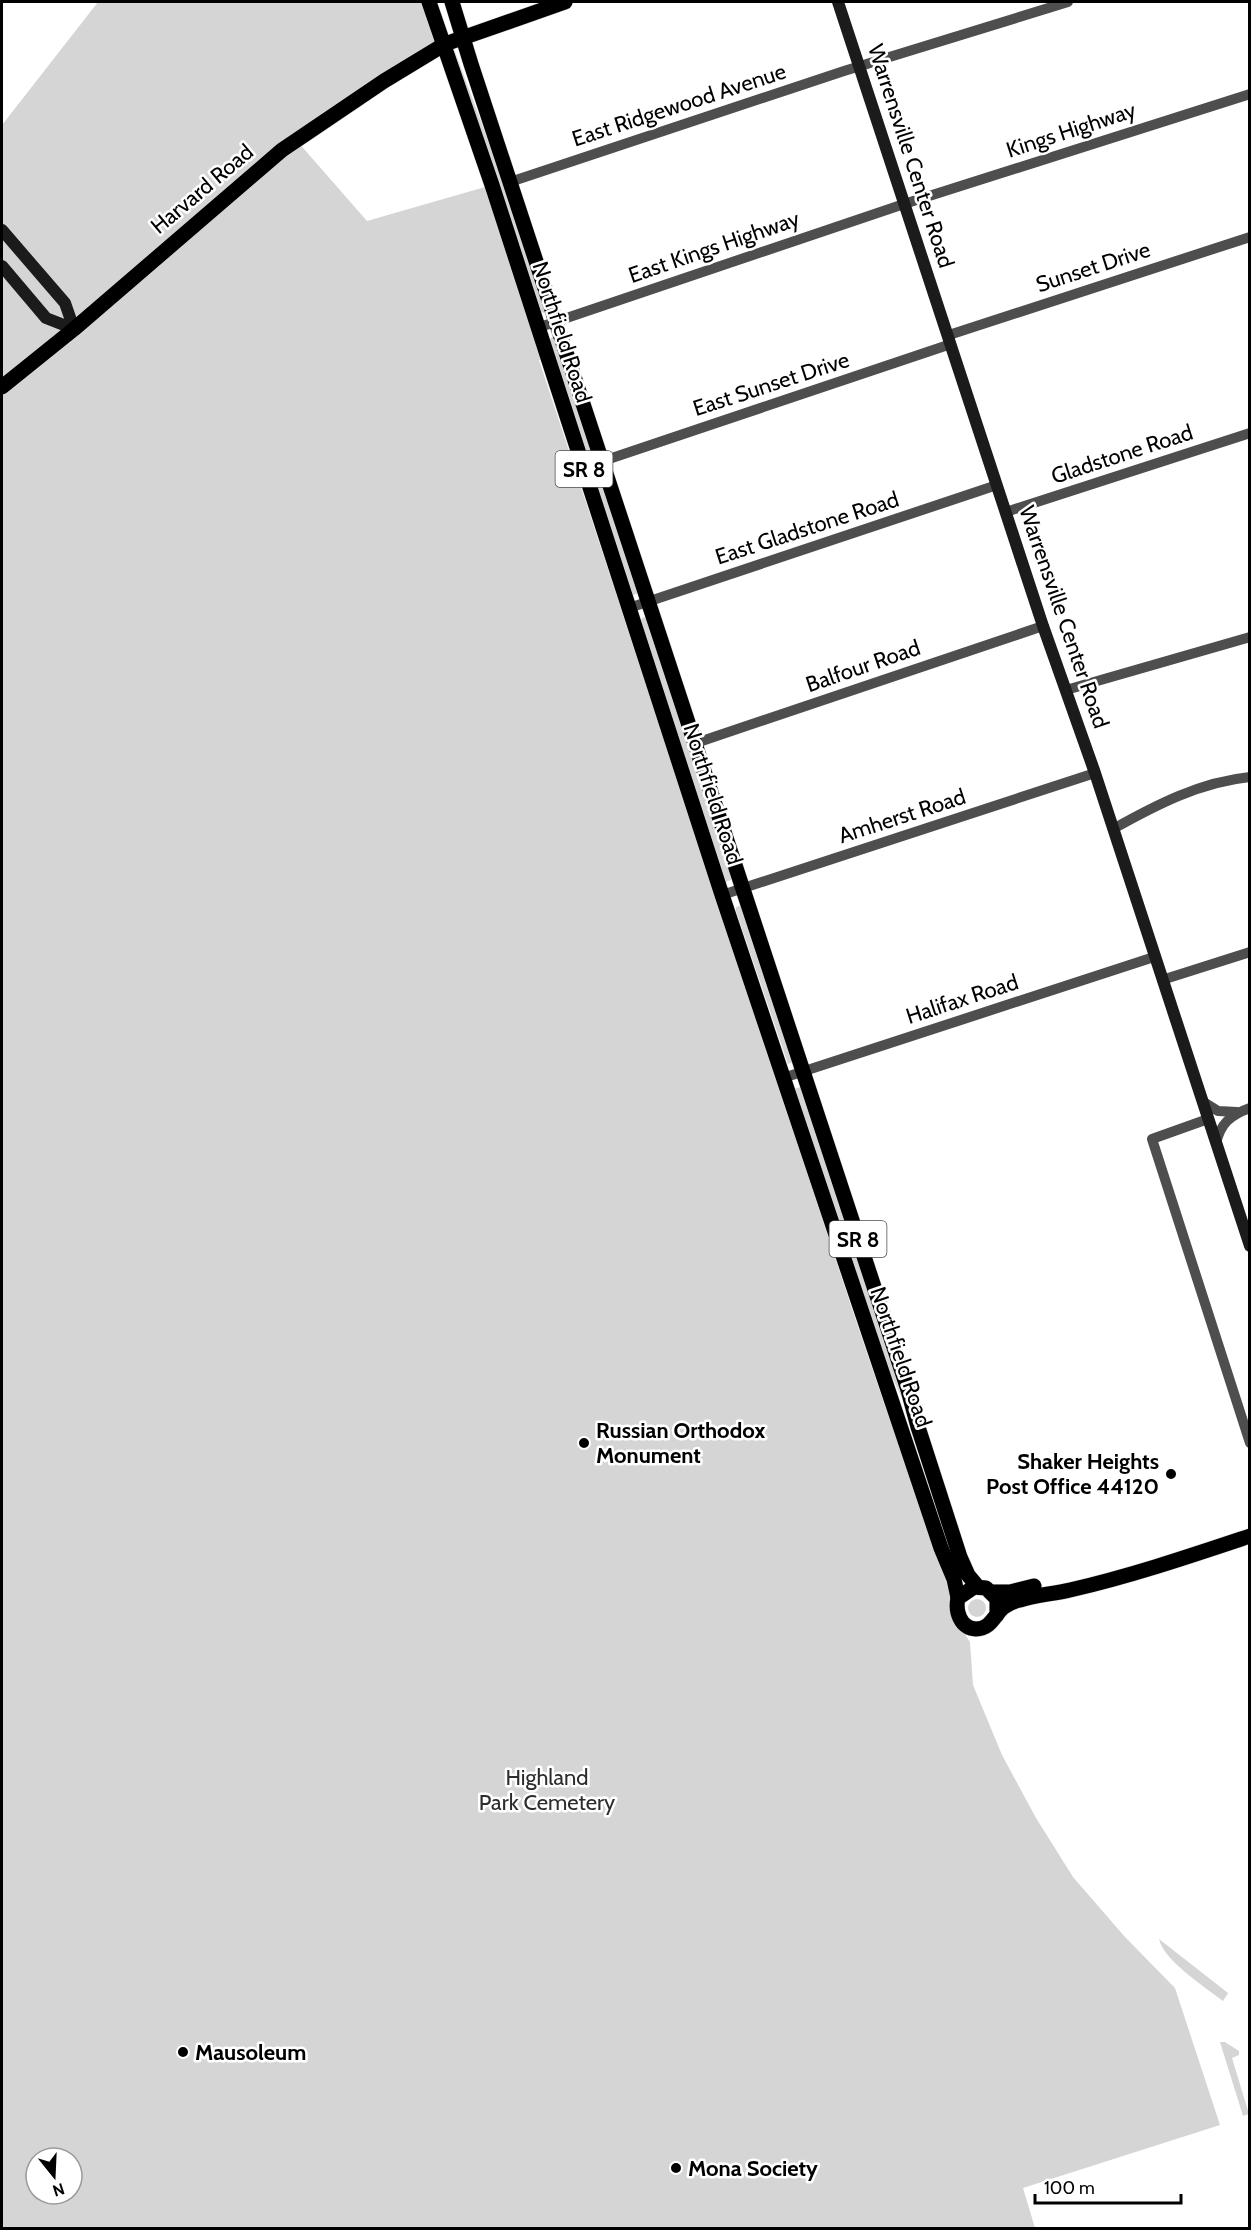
<svg xmlns="http://www.w3.org/2000/svg" width="1251" height="2230" viewBox="0 0 1251 2230" font-family="Cabin,sans-serif">
	<style>
		.green { fill: #d5d5d5; fill-rule: evenodd }
		.lines { fill: none; stroke-linecap: round; stroke-linejoin: round }
		.primary-casing { stroke: #dbdbdb; stroke-width: 16 }
		.street { stroke: #4e4e4e; stroke-width: 10 }
		.secondary { stroke: #1b1b1b; stroke-width: 12 }
		.primary { stroke: #000; stroke-width: 15 }
		.poi-dot { fill: #000; stroke: #fff; stroke-width: 2 }
		.labels { text-anchor: middle; dominant-baseline: central; stroke-width: 5; stroke-linejoin: round; paint-order: stroke }
		.shield { fill: #fff; stroke: #4c4c4c; stroke-width: 1.5 }
		.shield-label { font-size: 21px; font-weight: bold; fill: #000 }
		.street-label { font-size: 22px; fill: #000; stroke: #fff }
		.poi-label { font-size: 22px; font-weight: bold; fill: #000; stroke: #fff; text-anchor: start }
		.park-label { font-size: 22px; fill: #2c2c2c; stroke: #fff }
	</style>
	<rect width="100%" height="100%" fill="#fff"/>
	<g class="green">
		<path d="M98,2H429L445,44L297,141L367,221L492,185L548,342L552,337L556,339L639,593L633,595L630,591L552,356L539,360L853,1312L887,1412L949,1575L953,1616L970,1642L973,1685L1002,1755L1036,1818L1073,1877L1125,1937L1175,1988L1220,2125L1023,2188L1035,2228H2V125ZM36,2158H72V2194H36Z"/>
		<path d="M451,41L501,175L546,313L539,312Z"/>
		<path d="M643,617L649,620L733,879L726,882L640,622Z"/>
		<path d="M740,906L743,907L793,1062L788,1064L736,911V907Z"/>
		<path d="M801,1087L904,1396L902,1398L879,1349L793,1089Z"/>
		<circle cx="977" cy="1608" r="9"/>
		<path d="M1159,1939L1228,1993L1223,2001C1205,1987 1164,1961 1159,1939Z"/>
		<path d="M1220,2042H1225L1239,2051V2055L1232,2058L1249,2114L1243,2116Z"/>
	</g>
	<g class="lines">
		<defs>
			<g id="primary">
				<path d="M429,2L492,185L722,895L941,1548L954,1579L958,1598"/>
				<path d="M452,2L471,64L908,1390L918,1427L960,1557L968,1575L978,1587"/>
				<path d="M2,387L74,329L282,150L384,81L445,44L565,2"/>
				<path d="M991,1592H1010L1034,1586"/>
				<path d="M997,1615V1599L986,1588L974,1587L958,1598C955,1611 960,1628 976,1629C991,1629 994,1615 1004,1607C1008,1604 1015,1601 1020,1600C1036,1595 1053,1594 1070,1590C1131,1576 1190,1556 1250,1536"/>
			</g>
		</defs>
		<use href="#primary" class="primary-casing"/>
		<g class="street">
			<path d="M510,182L844,71L1068,2"/>
			<path d="M537,328L904,204L1250,94"/>
			<path d="M949,335L1250,237"/>
			<path d="M603,461L951,344"/>
			<path d="M1006,512L1250,433"/>
			<path d="M629,608L997,485"/>
			<path d="M1066,690L1250,637"/>
			<path d="M696,743L1043,626"/>
			<path d="M1113,829C1156,805 1200,782 1250,777"/>
			<path d="M722,895L1095,773"/>
			<path d="M1162,980L1250,952"/>
			<path d="M783,1078L1154,957"/>
			<path d="M1202,1101L1218,1111L1237,1112"/>
			<path d="M1208,1119L1152,1139L1250,1443"/>
			<path d="M1216,1144C1220,1124 1230,1115 1250,1108"/>
		</g>
		<g class="secondary">
			<path d="M838,2L1043,626L1095,773L1250,1246"/>
			<path d="M2,230L65,303L74,329"/>
			<path d="M2,266L46,318L74,329"/>
		</g>
		<use href="#primary" class="primary"/>
	</g>
	<g class="poi-dot">
		<circle cx="584" cy="1443" r="6"/>
		<circle cx="1171" cy="1474" r="6"/>
		<circle cx="183" cy="2052" r="6"/>
		<circle cx="676" cy="2168" r="6"/>
	</g>
	<g class="labels">
		<g class="shield">
			<rect x="555.5" y="451" width="57" height="36" rx="4.5"/>
			<rect x="829.5" y="1221" width="57" height="36" rx="4.5"/>
		</g>
		<g class="shield-label">
			<text x="584" y="469">SR 8</text>
			<text x="858" y="1239">SR 8</text>
		</g>
		<g class="street-label">
			<text transform="translate(679 105) rotate(-18)">East Ridgewood Avenue</text>
			<text transform="translate(1071 130) rotate(-18)">Kings Highway</text>
			<text transform="translate(911 156) rotate(72)">Warrensville Center Road</text>
			<text transform="translate(202 189) rotate(-40)">Harvard Road</text>
			<text transform="translate(714 247) rotate(-19)">East Kings Highway</text>
			<text transform="translate(1093 267) rotate(-18)">Sunset Drive</text>
			<text transform="translate(562 332) rotate(72)">Northfield Road</text>
			<text transform="translate(771 384) rotate(-18)">East Sunset Drive</text>
			<text transform="translate(1122 454) rotate(-18)">Gladstone Road</text>
			<text transform="translate(807 528) rotate(-18)">East Gladstone Road</text>
			<text transform="translate(1064 617) rotate(71)">Warrensville Center Road</text>
			<text transform="translate(863 666) rotate(-19)">Balfour Road</text>
			<text transform="translate(713 794) rotate(72)">Northfield Road</text>
			<text transform="translate(902 816) rotate(-18)">Amherst Road</text>
			<text transform="translate(962 999) rotate(-18)">Halifax Road</text>
			<text transform="translate(901 1357) rotate(71)">Northfield Road</text>
		</g>
		<g class="poi-label">
			<text x="596" y="1430">Russian Orthodox<tspan x="596" dy="25">Monument</tspan></text>
			<text x="1159" y="1461" text-anchor="end">Shaker Heights<tspan x="1159" dy="25">Post Office 44120</tspan></text>
			<text x="195" y="2052">Mausoleum</text>
			<text x="688" y="2168">Mona Society</text>
		</g>
		<g class="park-label">
			<text x="547" y="1777">Highland<tspan x="547" dy="25">Park Cemetery</tspan></text>
		</g>
	</g>
	<rect width="1251" height="2230" fill="none" stroke="#000000" stroke-width="6"/>
	<g transform="translate(54 2176) rotate(162)"><circle r="28" fill="#ffffff" stroke="#999999" stroke-width="1.5"/>
	<path d="M0-4.5L10 22L0 15L-10 22Z" fill="#000000"/>
	<text y="-9" font-size="16" font-weight="bold" text-anchor="middle" fill="#000000">N</text>
	</g>
	<path d="M1035 2194v9h146v-9" fill="none" stroke="#000000" stroke-width="3"/>
	<text x="1044" y="2194" font-size="18" fill="#000000" stroke="#ffffff" stroke-width="4.5" paint-order="stroke">100 m</text>
</svg>
